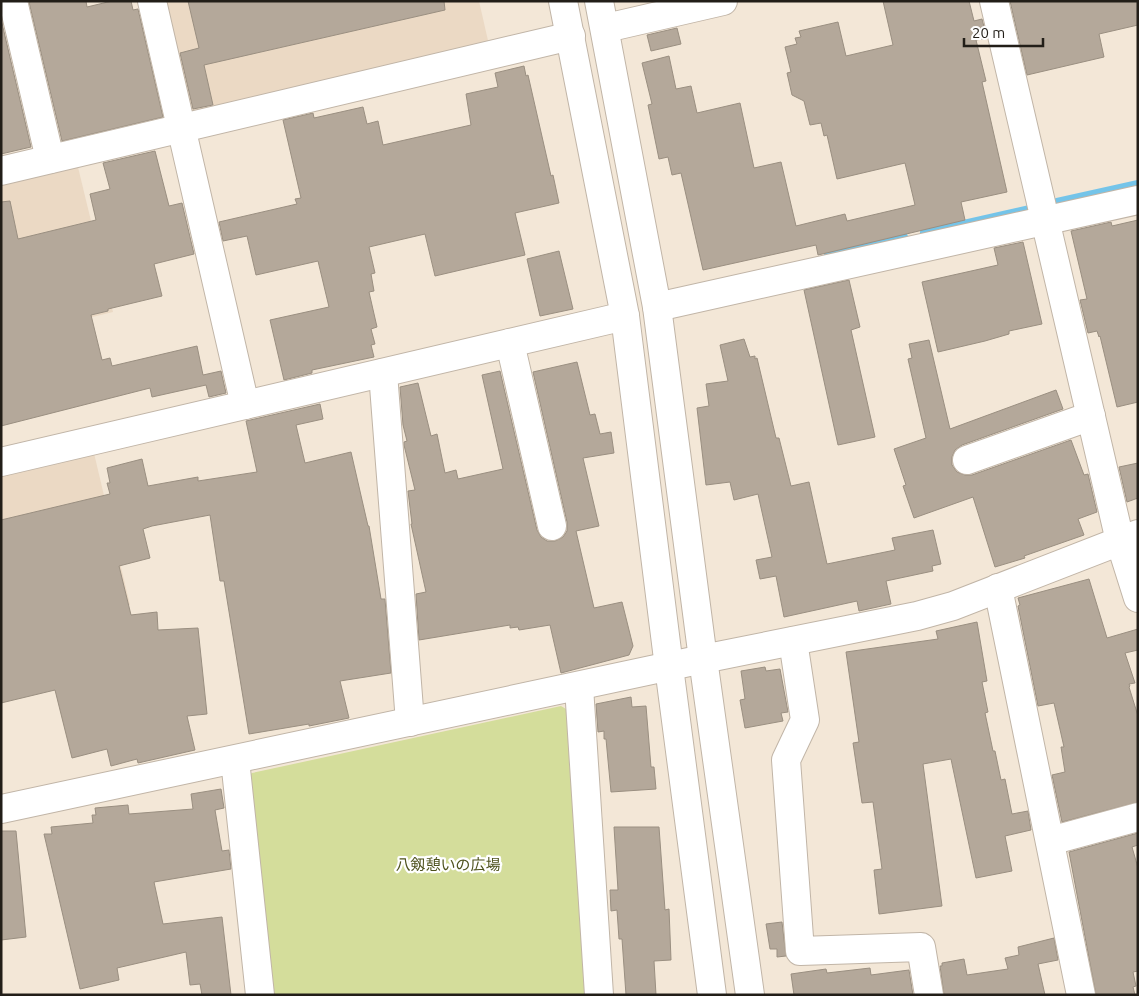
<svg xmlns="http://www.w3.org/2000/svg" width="1139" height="996" viewBox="0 0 1139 996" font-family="Ubuntu,'Noto Sans JP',sans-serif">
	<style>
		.built { fill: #ebd9c4 }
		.green { fill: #d4dd9b }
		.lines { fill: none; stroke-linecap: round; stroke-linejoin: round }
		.stream { stroke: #74c4e9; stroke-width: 8 }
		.building { fill: #b4a89a; stroke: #9a8f81 }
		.minor-casing { stroke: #c1b5a7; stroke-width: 30 }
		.minor { stroke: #fff; stroke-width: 28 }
		.labels { text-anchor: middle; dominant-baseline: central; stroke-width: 4.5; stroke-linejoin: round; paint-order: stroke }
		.park-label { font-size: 15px; fill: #4d511c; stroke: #fff }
	</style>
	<rect width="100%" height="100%" fill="#f3e7d7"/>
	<g class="built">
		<path d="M161,1H479L489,45L186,114Z"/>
		<path d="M77,163L113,312L1,339V181Z"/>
		<path d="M93,449L130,605L1,636V471Z"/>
	</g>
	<path class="green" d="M561,706L571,712L591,995H268L245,778L252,773Z"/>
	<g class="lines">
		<g class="stream">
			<path d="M1057,202L1138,184"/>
			<path d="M924,233L1030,209"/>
			<path d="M828,255L904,237"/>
		</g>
	</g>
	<g class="building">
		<path d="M34,1H86L87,7L112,1H131L133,10L138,9L163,117L62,141L29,2Z"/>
		<path d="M188,1H444L445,10L204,65L213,105L193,109L180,53L199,48Z"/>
		<path d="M883,1H969L974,21L982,19L987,38L976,40L986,81L982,82L1007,192L961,202L965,220L818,255L816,245L703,270L681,173L672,175L668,157L659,159L648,105L652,104L642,63L669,56L676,89L691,86L697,113L740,103L754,168L781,162L796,226L845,214L847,221L915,205L905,163L837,179L827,135L824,136L821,123L810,125L804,101L792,95L787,73L791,72L785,47L797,44L795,38L801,37L799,31L838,22L846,56L893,45Z"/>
		<path d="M1010,1H1138V25L1099,34L1104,57L1027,75Z"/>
		<path d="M1,19L31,147L1,154Z"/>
		<path d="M677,28L681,44L651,51L647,35Z"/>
		<path d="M524,66L526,76L528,75L551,176L553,175L559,203L515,213L525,255L435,276L425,234L369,247L375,273L371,274L374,291L369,292L377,327L371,329L375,344L371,345L374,357L312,370V373L284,380L270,320L329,307L318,261L256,275L247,236L223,241L219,222L297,204L295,199L301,198L283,120L313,113L314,118L363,107L367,124L378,121L383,145L471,125L466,94L498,87L495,73Z"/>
		<path d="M155,151L169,206L182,203L194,254L154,264L162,296L108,309V311L91,315L102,360L110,358L112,366L197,346L203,375L221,371L226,393L209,397L206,385L152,397L150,388L1,426V202L10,201L18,239L96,220L90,194L110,189L103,163Z"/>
		<path d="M1138,220V402L1117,407L1100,336L1099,337L1097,331L1088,333L1080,300L1087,299L1071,231L1111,222L1112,226Z"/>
		<path d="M1023,242L1042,324L1009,331V334L985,341L938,352L922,282L998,265L994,248Z"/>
		<path d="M559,251L573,309L540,316L527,259Z"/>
		<path d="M849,280L860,327L851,330L875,437L838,445L804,290Z"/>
		<path d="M744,339L750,357L755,356V359L757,358L776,438H779L791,486L809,482L827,564L895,550L892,538L933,530L941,564L932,566L933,571L886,581L891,604L859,611L857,601L784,617L776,576L760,579L756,560L772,557L758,494L734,500L730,482L706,485L697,408L709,406L706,384L728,381L720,345Z"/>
		<path d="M929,340L950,429L1056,390L1063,409L962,445L955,450L952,457V465L957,472L965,475H972L1071,440L1084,475L1088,474L1097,512L1078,519L1084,535L1024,556L1025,558L995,567L973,497L914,518L903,486L906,485L894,449L926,438L908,359L912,358L909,344Z"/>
		<path d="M577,362L590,415L595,414L600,434L611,432L614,453L583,458L599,526L576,531L594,608L622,602L633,646L629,655L561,673L550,625L519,630L518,627L510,628V625L419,640L416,594L426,592L411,524H412L408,491L415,490L404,445V442L407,441L403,425L400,387L418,383L431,436L437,434L445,473L456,470L458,479L503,469L482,375L500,371L537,530L541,537L547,541H555L563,537L567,531V522L533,372Z"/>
		<path d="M320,404L323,419L296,425L305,463L351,452L368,526H369L381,599H385L391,673L340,681L349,718L309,726V724L249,734L224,581H220L210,515L152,526L143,529L150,558L119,566L131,615L157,612L158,630L198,628L207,714L187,716L195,750L138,763L137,759L111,766L107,749L72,758L55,690L1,703V520L110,494L107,483H110L107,468L142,459L148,486L198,477V481L257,472L246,421Z"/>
		<path d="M1138,463V498L1127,502L1119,467Z"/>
		<path d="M1089,579L1107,638L1138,629V650L1125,653L1135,683L1129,684L1130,686L1129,687L1138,716V802L1062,822L1052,775L1065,772L1061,747H1064L1054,703L1038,706L1018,606L1020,605L1018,598Z"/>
		<path d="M977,622L987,681L982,682L988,712L985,713L993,751H995L1001,780L1005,779L1012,814L1028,811L1031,830L1005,836L1012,871L976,878L951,759L923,764L942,906L879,914L874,870L882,869L873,802L862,803L853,743L859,742L846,652L938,639L936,631Z"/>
		<path d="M765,667L766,671L780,669L788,712L781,713L783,721L745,728L740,700L745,699L741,671Z"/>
		<path d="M631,697L632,707L646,706L651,767H654L656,789L611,792L606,739H604V731L598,732L596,704Z"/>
		<path d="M221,789L224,808L215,810L222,851L229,850L231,869L154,882L163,924L222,917L231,995H202L200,984L190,985L186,952L117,968L119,980L80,989L44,834H52L51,827L93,823L92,815H96L95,808L128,805L129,814L193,809L191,794Z"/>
		<path d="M614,827H659L665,910L669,909L671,960L654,961L656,995H626L622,939H619L617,910L611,911L610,890H618Z"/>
		<path d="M1,831H16L26,937L1,940Z"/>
		<path d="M1138,833V845L1132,847L1138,868V971L1133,972L1136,986L1133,987L1135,995H1096L1069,852Z"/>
		<path d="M782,922L786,956L777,957V949H770L766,924Z"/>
		<path d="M1054,938L1058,960L1038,964L1045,995H944L940,966H942V963L964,959L967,975L1008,969L1005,958L1019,955L1018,947Z"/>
		<path d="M870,968L871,975L909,970L913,995H794L791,974L826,969L827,973Z"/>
	</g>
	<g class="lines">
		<defs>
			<g id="minor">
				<path d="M13,1L50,159"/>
				<path d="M152,1L245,405"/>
				<path d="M563,1L625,316L669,667L712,995"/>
				<path d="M599,1L657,307L703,659L750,995"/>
				<path d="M994,1L1120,541L1138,598"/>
				<path d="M606,28L723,1"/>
				<path d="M1,171L571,36"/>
				<path d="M657,307L1138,200"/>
				<path d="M510,343L552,526"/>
				<path d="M383,373L410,722"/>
				<path d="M967,460L1091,416"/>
				<path d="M1,462L625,316"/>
				<path d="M998,588L1081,995"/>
				<path d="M793,641L805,720L786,760L800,951L921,947L929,995"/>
				<path d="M579,687L599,995"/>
				<path d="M235,760L260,995"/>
				<path d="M1,809L703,659L917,616L953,606L1138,534"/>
				<path d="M1050,841L1138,817"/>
			</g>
		</defs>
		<use href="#minor" class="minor-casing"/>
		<use href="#minor" class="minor"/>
	</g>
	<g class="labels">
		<g class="park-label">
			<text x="448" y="864">八剱憩いの広場</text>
		</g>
	</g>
	<rect width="1139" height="996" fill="none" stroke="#221e18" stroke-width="5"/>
	<path d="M964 38v8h79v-8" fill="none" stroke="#221e18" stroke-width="2.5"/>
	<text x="972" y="38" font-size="15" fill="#221e18" stroke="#ffffff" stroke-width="4" paint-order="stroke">20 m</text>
</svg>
